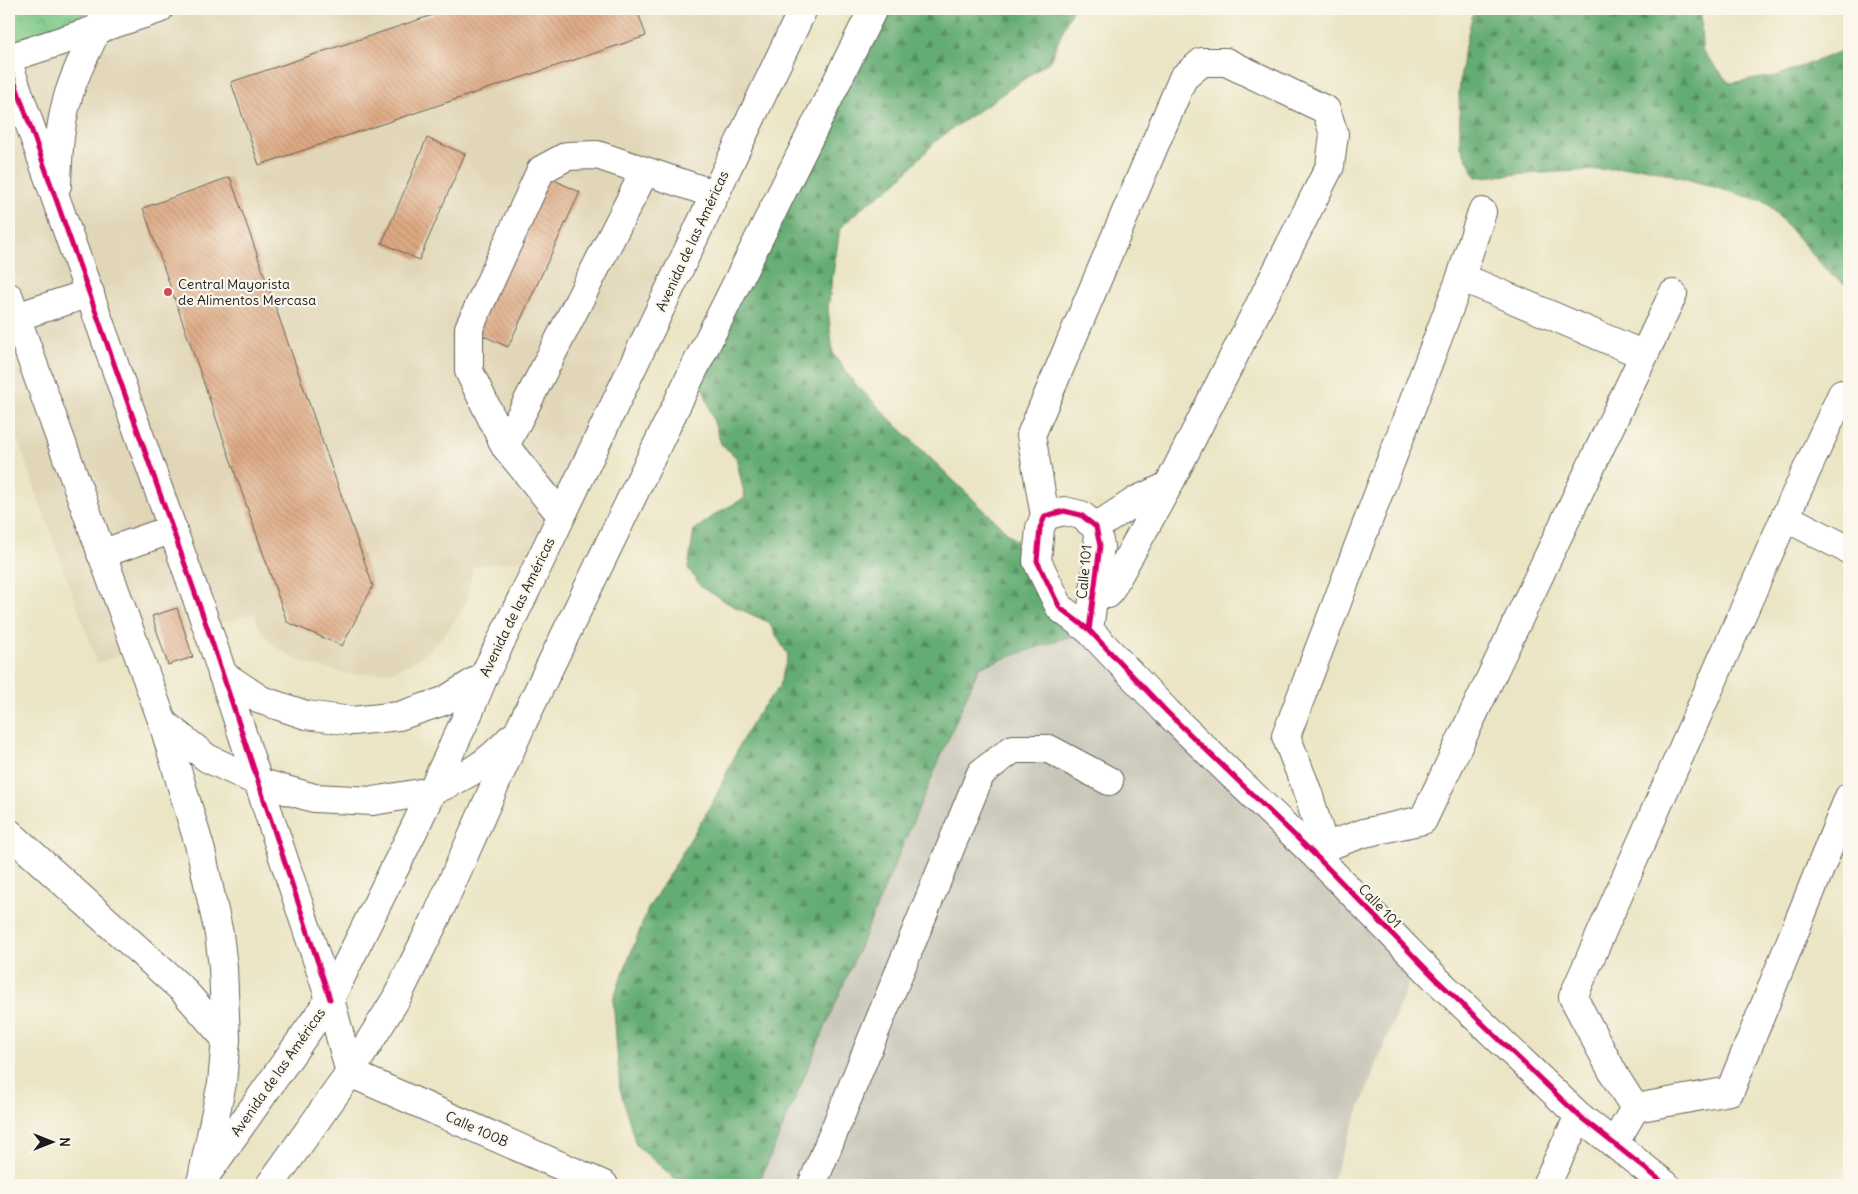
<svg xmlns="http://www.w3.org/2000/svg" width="1858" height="1194" viewBox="0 0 1858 1194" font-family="Delius,sans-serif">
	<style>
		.built { fill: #e1d6b7 }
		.industrial { fill: #c7c4b8 }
		.forest { fill: url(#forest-firs); stroke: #406448 }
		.park { fill: url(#park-crowns); stroke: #4c7251 }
		.building { fill: url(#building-back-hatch) }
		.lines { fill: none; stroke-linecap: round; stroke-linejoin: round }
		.minor-casing { stroke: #646257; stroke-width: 30 }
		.highway-casing { stroke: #646257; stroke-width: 30 }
		.minor { stroke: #fff; stroke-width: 28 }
		.highway { stroke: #fff; stroke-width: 28 }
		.cycleway-casing { stroke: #fbf7ec; stroke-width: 8 }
		.cycleway { stroke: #d6006c; stroke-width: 5 }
		.poi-dot { fill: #d1495b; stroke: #fbf7ec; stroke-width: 2 }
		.labels { text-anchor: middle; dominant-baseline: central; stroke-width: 4.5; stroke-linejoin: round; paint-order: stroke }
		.street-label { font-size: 14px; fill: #1c1c1c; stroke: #fbf7ec }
		.poi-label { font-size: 14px; fill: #1c1c1c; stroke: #fbf7ec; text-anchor: start }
	</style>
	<defs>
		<pattern id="forest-firs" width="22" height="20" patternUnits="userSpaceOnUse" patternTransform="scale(1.25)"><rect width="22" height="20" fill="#64ac73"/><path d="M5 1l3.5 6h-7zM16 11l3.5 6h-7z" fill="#528b5e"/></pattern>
		<pattern id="park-crowns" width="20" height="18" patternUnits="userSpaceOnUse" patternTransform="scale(1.25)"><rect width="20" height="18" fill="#7bc886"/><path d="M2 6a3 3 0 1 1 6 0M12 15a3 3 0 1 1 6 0" fill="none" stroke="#6aab73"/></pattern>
		<pattern id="building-back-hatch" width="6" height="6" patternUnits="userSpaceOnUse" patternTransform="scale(1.25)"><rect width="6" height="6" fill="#dda983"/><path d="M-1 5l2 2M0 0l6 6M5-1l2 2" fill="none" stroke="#bd9171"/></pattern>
	</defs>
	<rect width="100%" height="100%" fill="#fbf7ec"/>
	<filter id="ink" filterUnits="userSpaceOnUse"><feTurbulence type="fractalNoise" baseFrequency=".02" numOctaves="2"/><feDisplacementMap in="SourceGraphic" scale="10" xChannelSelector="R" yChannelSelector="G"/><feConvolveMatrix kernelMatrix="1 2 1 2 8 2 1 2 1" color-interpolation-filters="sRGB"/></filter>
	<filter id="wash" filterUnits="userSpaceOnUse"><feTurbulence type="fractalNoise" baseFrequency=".0096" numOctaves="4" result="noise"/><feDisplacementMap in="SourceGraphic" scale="20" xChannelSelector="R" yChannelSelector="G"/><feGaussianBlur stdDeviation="1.12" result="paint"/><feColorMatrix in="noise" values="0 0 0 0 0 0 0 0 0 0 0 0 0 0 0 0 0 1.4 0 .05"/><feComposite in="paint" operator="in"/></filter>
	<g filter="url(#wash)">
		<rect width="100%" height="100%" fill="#ebe5c5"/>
		<path class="built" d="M9,9H803L542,557L473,566L468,597L461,612L449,629L432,647L417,660L404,667L391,671L355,675L306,664L293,658L275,647L262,632L254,613L160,641L97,663L9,415Z"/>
		<path class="industrial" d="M1089,630L1417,960L1330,1185H758L979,667Z"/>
		<g class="forest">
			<path d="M873,9H1072L1050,61L949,131L936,141L895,184L865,205L840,228L828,308L833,354L853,381L894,423L1037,561L1089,630L979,667L758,1185H687L680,1183L636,1145L620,1089L613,999L648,909L713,802L741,742L758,713L779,687L788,655L768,622L733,606L701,587L688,568L694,530L719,512L745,498L736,457L721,444L696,365Z"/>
			<path d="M1474,9H1701L1702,51L1730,83L1776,76L1842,51L1849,53V287L1830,274L1766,202L1644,167L1476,177L1460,145L1459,91L1463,54Z"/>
		</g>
		<path class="park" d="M9,9H91L72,23L9,58Z"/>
		<g id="blocks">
			<g class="building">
				<path d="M451,9H637L646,36L259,165L231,82Z"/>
				<path d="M427,138L465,154L419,260L382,243Z"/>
				<path d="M543,175L580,192L508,347L471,330Z"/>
				<path d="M230,177L373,586L342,646L287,622L143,208Z"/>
				<path d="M177,608L193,657L168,665L152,616Z"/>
			</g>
		</g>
	</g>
	<g filter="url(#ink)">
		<use href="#blocks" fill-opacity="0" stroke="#646257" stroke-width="1"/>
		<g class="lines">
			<defs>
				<g id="minor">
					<path d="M9,58L159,9"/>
					<path d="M9,66L207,627L330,999"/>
					<path d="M57,185C58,151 60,115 73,82C82,57 96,33 108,9"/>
					<path d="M1461,277L1644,355"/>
					<path d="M9,297L163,723L201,851L219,934L223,967L226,1039L222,1083L201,1183"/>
					<path d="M16,317L90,293"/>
					<path d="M505,446L645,171"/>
					<path d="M561,515L505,446L469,371V328L541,170L567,156L597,155L714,194"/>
					<path d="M1045,516L1031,435L1183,78L1202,62H1226L1326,110L1334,134L1330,166L1168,486L1108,594"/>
					<path d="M1785,517L1849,550"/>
					<path d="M1096,527L1137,500L1168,486"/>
					<path d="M101,554L173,529"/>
					<path d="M1089,630L1100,546L1096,527L1081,515L1064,511L1045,516L1040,528L1037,561L1060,608L1089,630L1167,712L1317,857L1436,979L1579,1116L1666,1185"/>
					<path d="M222,674L261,700L306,715L352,721L399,716L444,701L484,676"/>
					<path d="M163,723L207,758L258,782L314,798L373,801L432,791"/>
					<path d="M9,833L183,990L226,1039"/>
					<path d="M1324,847L1308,793L1286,736L1461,277L1482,212"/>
					<path d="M1317,857L1324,847L1364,833L1423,820L1673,294"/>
					<path d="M350,1073L604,1185"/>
					<path d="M1635,1108L1730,1091L1849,797"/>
					<path d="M1614,1144L1635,1108L1616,1078L1573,997L1785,517L1842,394"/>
					<path d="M812,1185L981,773L1013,749H1049L1109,781"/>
					<path d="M1546,1185L1579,1116"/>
				</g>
				<g id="highway">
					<path d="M432,791C466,776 485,766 511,738"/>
					<path d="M330,999L350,1073"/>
					<path d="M199,1185L330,999L415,827L469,712L484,676L542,557L803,9"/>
					<path d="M270,1185L350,1073L396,999L438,914L521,726L696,365L873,9"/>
				</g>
			</defs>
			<use href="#minor" class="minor-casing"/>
			<use href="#highway" class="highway-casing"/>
			<use href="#minor" class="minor"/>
			<use href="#highway" class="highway"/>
			<defs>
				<g id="cycleway">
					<path d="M9,66L207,627L330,999"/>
					<path d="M1089,630L1100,546L1096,527L1081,515L1064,511L1045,516L1040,528L1037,561L1060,608L1089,630L1167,712L1317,857L1436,979L1579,1116L1666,1185"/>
				</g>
			</defs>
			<use href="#cycleway" class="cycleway-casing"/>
			<use href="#cycleway" class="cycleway"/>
		</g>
	</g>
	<circle class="poi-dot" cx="168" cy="292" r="5"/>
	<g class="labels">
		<g class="street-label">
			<text transform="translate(692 241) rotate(-65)">Avenida de las Américas</text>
			<text transform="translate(1084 572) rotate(-85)">Calle 101</text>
			<text transform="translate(517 607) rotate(-64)">Avenida de las Américas</text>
			<text transform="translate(1380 906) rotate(46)">Calle 101</text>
			<text transform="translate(278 1072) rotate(-55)">Avenida de las Américas</text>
			<text transform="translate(477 1129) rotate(24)">Calle 100B</text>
		</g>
		<g class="poi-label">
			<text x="178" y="284">Central Mayorista<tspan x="178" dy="16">de Alimentos Mercasa</tspan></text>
		</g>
	</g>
	<rect width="1858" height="1194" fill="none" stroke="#fbf7ec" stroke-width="30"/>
	<g transform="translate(52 1142) rotate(90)" stroke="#fbf7ec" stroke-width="4" paint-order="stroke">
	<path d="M0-4L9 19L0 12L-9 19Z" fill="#1c1c1c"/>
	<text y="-8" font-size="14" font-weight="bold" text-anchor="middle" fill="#1c1c1c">N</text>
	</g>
</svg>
